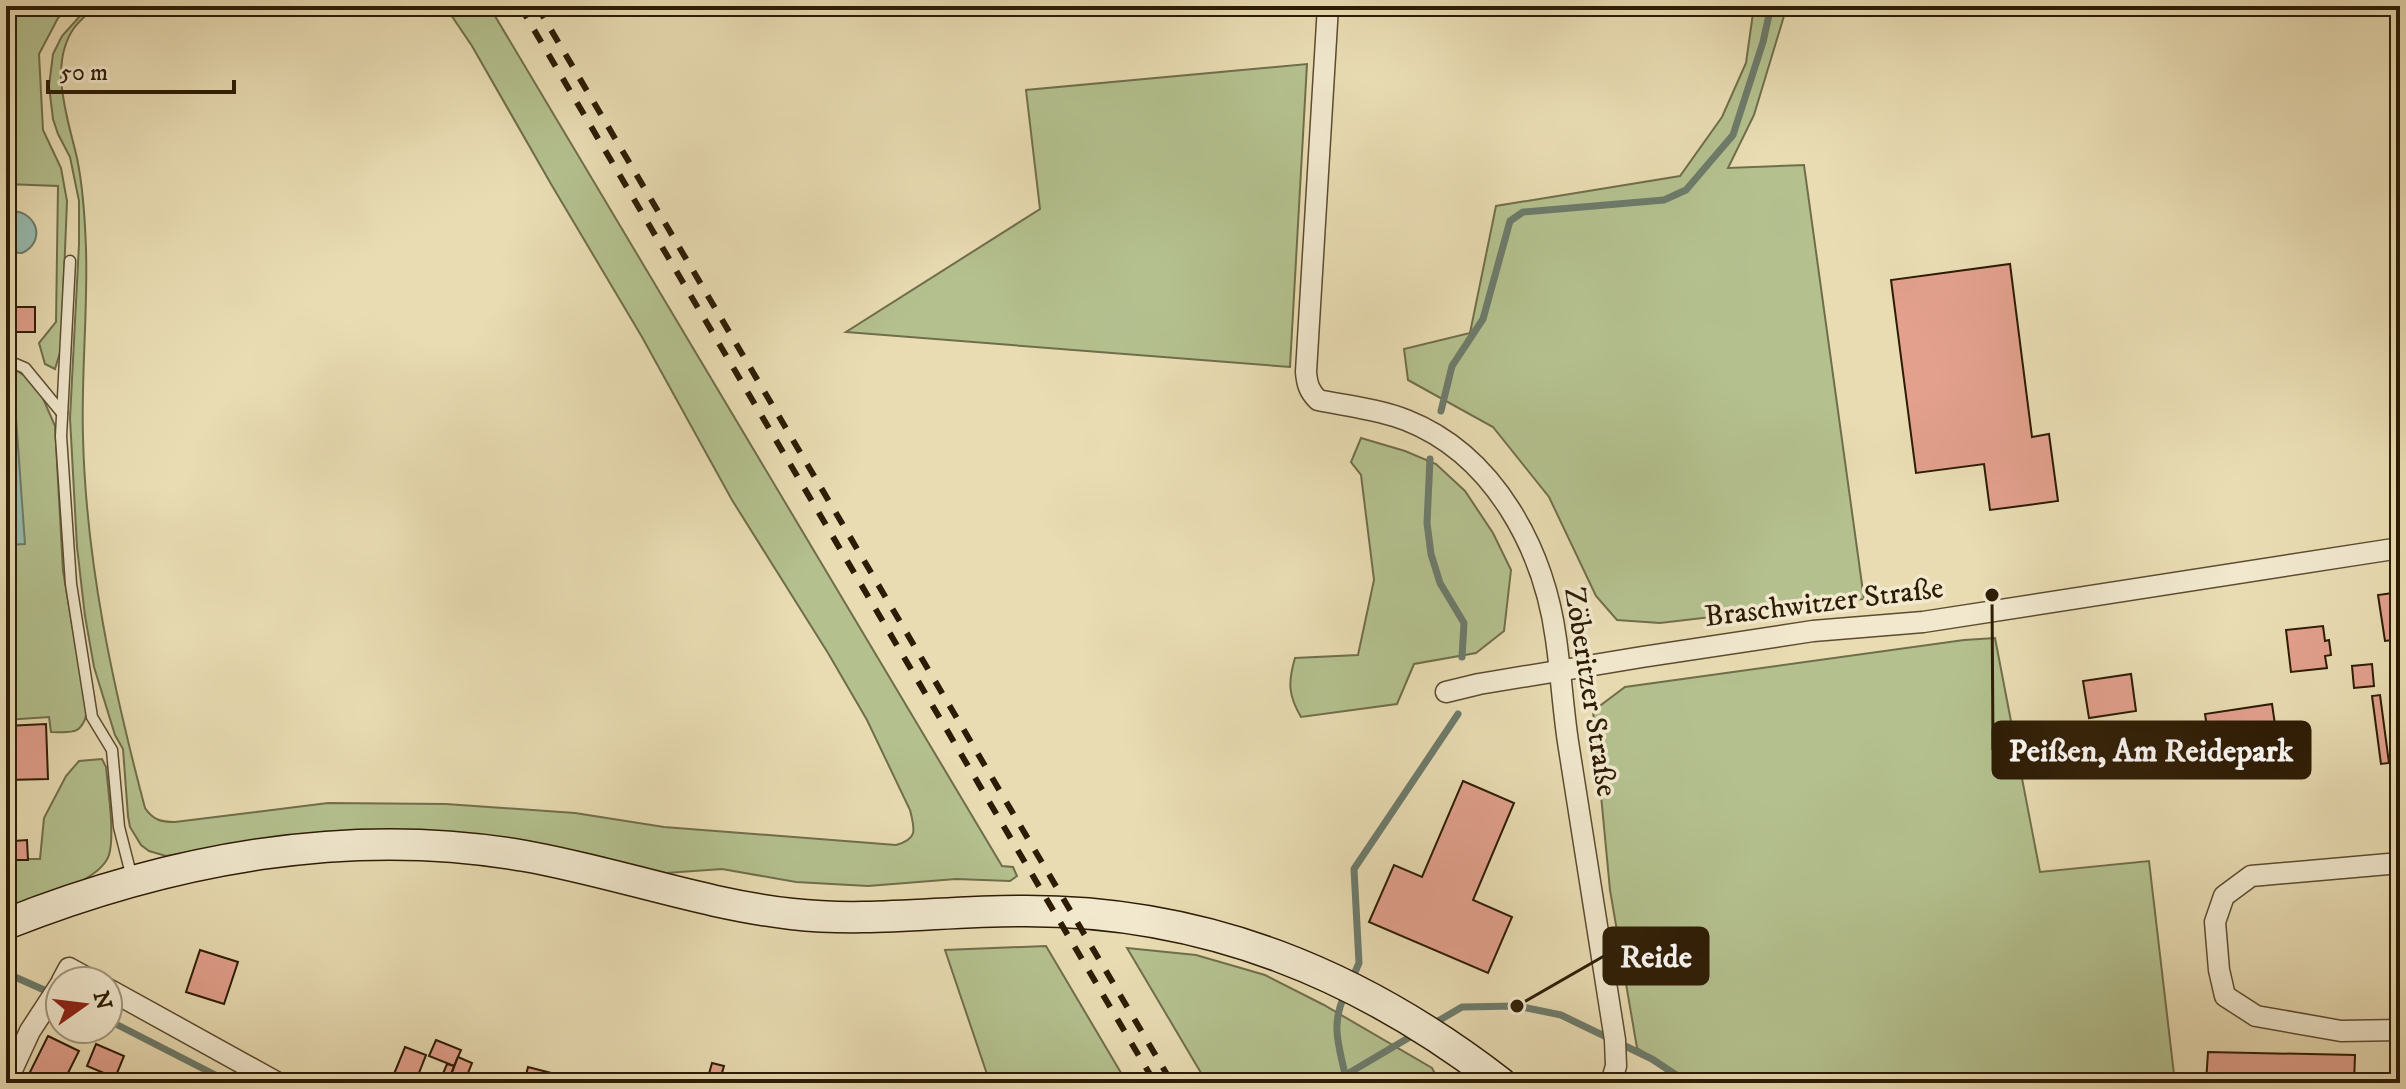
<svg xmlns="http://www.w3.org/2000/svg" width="2406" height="1089" viewBox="0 0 2406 1089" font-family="'IM FELL DW Pica',serif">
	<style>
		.green { fill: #b4c18f; stroke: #706e4a; stroke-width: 2 }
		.water { fill: #97bbaf; stroke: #6d7b6b; stroke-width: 2 }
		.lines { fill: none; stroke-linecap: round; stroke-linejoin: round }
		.shore { stroke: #626c5a; stroke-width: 2 }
		.stream { stroke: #6d7b6b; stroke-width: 7 }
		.building { fill: #e2a08d; stroke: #2d1c04; stroke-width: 2 }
		.service-casing { stroke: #5c4c30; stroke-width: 13 }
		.minor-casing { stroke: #5c4c30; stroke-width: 23 }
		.secondary-casing { stroke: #2d1c04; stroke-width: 33 }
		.service { stroke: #f1e8ce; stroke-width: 10 }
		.minor { stroke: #f1e8ce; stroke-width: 20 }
		.secondary { stroke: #f1e8ce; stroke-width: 30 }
		.rail { stroke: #2d1c04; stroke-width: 6; stroke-dasharray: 14 14; stroke-linecap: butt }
		.labels { text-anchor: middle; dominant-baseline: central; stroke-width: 7; stroke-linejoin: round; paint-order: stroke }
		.street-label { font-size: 30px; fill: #2d1c04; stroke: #f1e8ce }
		.leader { fill: none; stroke: #2d1c04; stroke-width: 3 }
		.callout-dot { fill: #2d1c04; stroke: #f1e8ce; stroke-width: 3 }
		.callout { fill: #2d1c04; stroke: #2d1c04; stroke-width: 3 }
		.callout-label { font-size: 32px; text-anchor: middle; font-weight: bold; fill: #fff }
	</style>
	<rect width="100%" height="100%" fill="#e9dcb3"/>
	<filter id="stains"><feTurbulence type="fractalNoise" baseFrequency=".0025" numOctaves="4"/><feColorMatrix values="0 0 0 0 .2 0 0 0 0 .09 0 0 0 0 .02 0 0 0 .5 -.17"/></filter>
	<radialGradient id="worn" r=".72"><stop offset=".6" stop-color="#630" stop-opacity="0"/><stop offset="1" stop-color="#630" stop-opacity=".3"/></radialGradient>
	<g class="green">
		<path d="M6,6H69L58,18L39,54L43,130L61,168L67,201L61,349L55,369L45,364L39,343L56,322L58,186L6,184Z"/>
		<path d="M89,6H95C89,13 80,20 74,28C48,65 68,119 77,158C83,187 85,219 86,249C88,311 81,375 83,437C86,563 113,687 145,808C153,820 161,822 175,822L328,803L446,804L575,813L664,827L896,845C918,839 915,830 910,810L867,720L828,653L732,500L642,337L551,184L472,46L445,6H489L1002,866L1013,867L1017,876L1010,881L956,879L868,886L796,882L722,869L666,873L590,854L533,843L263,839L166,856L149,851L141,845L130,827L128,816L123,749L115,735L94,667L85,616L77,547L70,418L79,244V201L70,157L58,134L53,119L49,86L53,54L62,36Z"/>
		<path d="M1754,6H1787L1754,115L1728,168L1804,165L1864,599L1660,623L1617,620L1596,596L1549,497L1493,427L1408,380L1404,349L1470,333L1496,206L1680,176L1722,117L1746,63Z"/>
		<path d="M1307,64L1290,367L846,332L1040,209L1026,90Z"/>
		<path d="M6,364L25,376L42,396L55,426L63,571L87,713C81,736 71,732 51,732L49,717L6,720Z"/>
		<path d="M1361,438L1405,451L1436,464L1465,491L1493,533L1511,570L1504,631L1476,653L1414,664L1397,704L1301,717C1288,695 1288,682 1295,658L1358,655L1374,580L1361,475L1351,462Z"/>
		<path d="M1995,638L2040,872L2149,861L2175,1083H1694L1637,1048L1610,890L1593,711L1625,687L1964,640Z"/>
		<path d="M102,759L106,767C108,789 115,835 109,855C100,883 33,900 6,910V806L12,812V859H40L44,818L66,776L79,761Z"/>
		<path d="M1046,946L1127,1083H990L945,950Z"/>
		<path d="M1127,948L1196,955L1265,975L1324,1005L1432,1068L1440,1083L1418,1076L1412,1083H1207Z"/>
	</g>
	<g class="water">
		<path d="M12,211C38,212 46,242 22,253L6,252V213Z"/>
		<path d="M6,384L14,390L25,544L6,545Z"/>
	</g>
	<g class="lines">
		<path class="shore" d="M6,394L16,533L13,536L6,537"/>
		<g class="stream">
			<path d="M1441,411L1452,366L1483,319L1510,221L1523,212L1664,200L1686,190L1733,135L1763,42L1771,6"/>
			<path d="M1430,459L1427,523L1431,554L1440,583L1464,623L1462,657"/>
			<path d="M6,973L51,993"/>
			<path d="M1352,979L1359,963L1354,869L1458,714"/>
			<path d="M108,1020L231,1083"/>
			<path d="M1433,1024L1462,1007L1517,1006L1561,1015L1652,1059L1688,1083"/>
			<path d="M1345,1074C1338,1043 1331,1024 1345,994"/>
			<path d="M1332,1083L1415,1034"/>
		</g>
	</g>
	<g class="building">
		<path d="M2010,264L2032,437L2049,434L2058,501L1990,510L1984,464L1916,473L1891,280Z"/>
		<rect x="6" y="307" width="29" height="25"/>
		<path d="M2400,592V639L2385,641L2378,595Z"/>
		<path d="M2323,626L2325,641L2329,640L2331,655L2325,656L2327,668L2291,672L2286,630Z"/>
		<path d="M2372,664L2374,686L2354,688L2352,666Z"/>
		<path d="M2131,674L2136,711L2089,718L2083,681Z"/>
		<path d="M2394,677H2400V699H2397Z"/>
		<path d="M2380,695L2389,763L2381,764L2372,696Z"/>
		<path d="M2272,704L2278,745L2211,754L2205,714Z"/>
		<path d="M46,724L48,779L7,780L6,726Z"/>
		<path d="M1463,781L1514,803L1473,900L1512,917L1488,973L1369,922L1394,865L1422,877Z"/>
		<path d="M27,840L28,860H15L14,841Z"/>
		<path d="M200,950L238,962L224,1004L186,992Z"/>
		<path d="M48,1036L79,1051L63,1083H47L29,1074Z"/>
		<path d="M436,1040L461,1050L454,1066L429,1056Z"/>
		<path d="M96,1044L124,1056L113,1083H100L104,1073L87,1066Z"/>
		<path d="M405,1047L426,1055L415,1083H402L392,1079Z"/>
		<path d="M2208,1052L2355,1055L2354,1083H2206Z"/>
		<path d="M458,1057L472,1063L464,1083H448Z"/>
		<path d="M712,1063L724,1066L719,1083L707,1081Z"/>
		<path d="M447,1064L454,1066L449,1079L442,1076Z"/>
		<path d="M528,1067L559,1075L557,1083L534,1081L533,1083H524Z"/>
		<path d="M436,1073L449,1079L448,1083H432Z"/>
	</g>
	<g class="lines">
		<defs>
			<g id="service">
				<path d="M70,261L61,436L71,584L92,717L112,750L119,827L132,878"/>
				<path d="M6,360L25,368L62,413"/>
			</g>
			<g id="minor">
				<path d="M1328,6L1306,372C1307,384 1309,391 1318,400C1347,406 1378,409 1406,420C1495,455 1544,550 1556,639C1561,674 1563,708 1568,742C1583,841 1600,941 1615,1040L1616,1066L1611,1083"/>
				<path d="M1446,692L1479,684L1642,657L1813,631L1923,622L2400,548"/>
				<path d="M2400,863L2251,876L2224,896L2215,922L2219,970L2225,996L2256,1016L2341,1031L2400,1030"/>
				<path d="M62,981L69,968L93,981"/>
				<path d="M108,989L278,1083"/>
				<path d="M6,1083L30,1031L60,985"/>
			</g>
			<path id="secondary" d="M6,924C170,859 349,825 525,856C615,872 702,904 792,914C870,923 948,910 1026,911C1206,911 1360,974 1501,1083"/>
		</defs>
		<use href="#service" class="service-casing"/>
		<use href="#minor" class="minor-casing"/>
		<use href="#secondary" class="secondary-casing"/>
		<use href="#service" class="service"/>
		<use href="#minor" class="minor"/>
		<use href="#secondary" class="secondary"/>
		<g class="rail">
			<path d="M520,6L1155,1083"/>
			<path d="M537,6L1172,1083"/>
		</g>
	</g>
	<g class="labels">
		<g class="street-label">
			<text transform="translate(1824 603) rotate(-7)">Braschwitzer Straße</text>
			<text transform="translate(1590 692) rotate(81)">Zöberitzer Straße</text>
		</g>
	</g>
	<path class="leader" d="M1992 595L1993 750M1517 1006L1604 956"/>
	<g class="callout-dot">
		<circle cx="1992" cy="595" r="8"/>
		<circle cx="1517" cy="1006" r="8"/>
	</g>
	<g class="callout">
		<rect x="1993" y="722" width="317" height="56" rx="8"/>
		<rect x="1604" y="928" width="104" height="56" rx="8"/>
	</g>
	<g class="callout-label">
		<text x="2151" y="761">Peißen, Am Reidepark</text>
		<text x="1656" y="967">Reide</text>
	</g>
	<rect width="2406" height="1089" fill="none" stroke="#e9dcb3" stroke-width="32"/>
	<rect x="8" y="8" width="2390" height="1073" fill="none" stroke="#2d1c04" stroke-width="4"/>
	<rect x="16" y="16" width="2374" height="1057" fill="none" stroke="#2d1c04" stroke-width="2"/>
	<g transform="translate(84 1005) rotate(76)"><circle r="38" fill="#f1e8ce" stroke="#a3967d" stroke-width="2"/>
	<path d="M0-6L14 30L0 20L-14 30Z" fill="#8f2418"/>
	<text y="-12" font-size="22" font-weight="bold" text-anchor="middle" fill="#2d1c04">N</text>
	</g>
	<path d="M48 80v12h186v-12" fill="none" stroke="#2d1c04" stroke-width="4"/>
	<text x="60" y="80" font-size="24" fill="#2d1c04" stroke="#f1e8ce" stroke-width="6" paint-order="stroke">50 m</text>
	<rect width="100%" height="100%" filter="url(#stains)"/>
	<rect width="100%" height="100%" fill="url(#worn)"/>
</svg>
